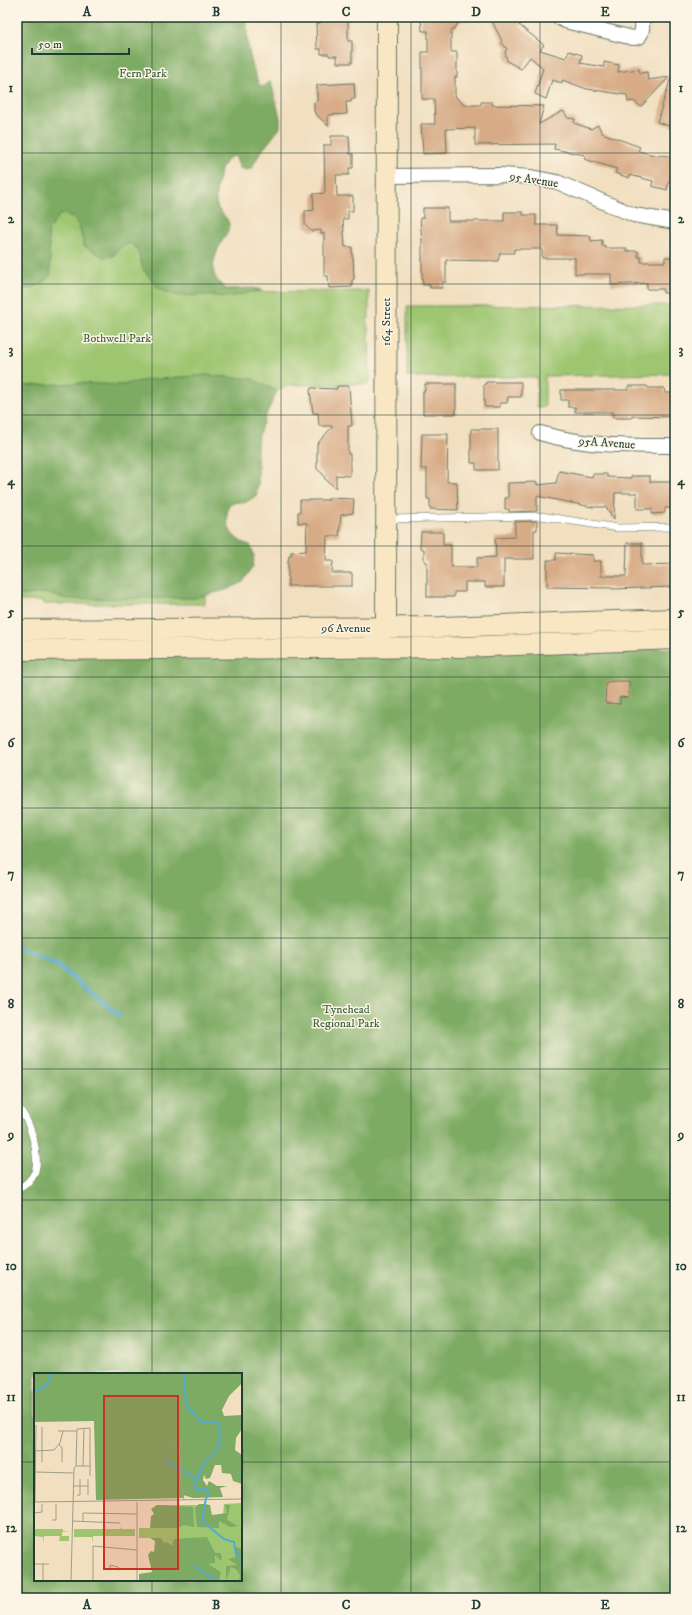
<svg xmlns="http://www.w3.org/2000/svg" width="692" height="1615" viewBox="0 0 692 1615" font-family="'IM FELL DW Pica',serif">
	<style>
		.green { fill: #9ec671; stroke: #5e8252 }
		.forest { fill: #7eab63; stroke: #4e744c; fill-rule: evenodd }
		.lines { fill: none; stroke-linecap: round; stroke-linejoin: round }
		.stream { stroke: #55aad1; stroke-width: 4 }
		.building { fill: #d7ab86 }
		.lane-casing { stroke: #687665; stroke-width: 8 }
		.street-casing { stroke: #687665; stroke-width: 16 }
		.secondary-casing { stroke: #687665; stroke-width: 22 }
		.lane { stroke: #fff; stroke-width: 7 }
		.street { stroke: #fff; stroke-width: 14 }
		.secondary { stroke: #f9e7c3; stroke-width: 20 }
		.grid { fill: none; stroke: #1f3d34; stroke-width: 1; stroke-opacity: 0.55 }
		.labels { text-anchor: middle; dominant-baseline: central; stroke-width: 3; stroke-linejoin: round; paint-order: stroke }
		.park-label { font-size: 12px; fill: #3f5f43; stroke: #fcf5e5 }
		.street-label { font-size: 12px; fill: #1f3d34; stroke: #fcf5e5 }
		.inset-river { fill: none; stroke: #55aad1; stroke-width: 2 }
		.inset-road { fill: none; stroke: #9d9e88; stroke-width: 1 }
		.view { fill: #c8321e; fill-opacity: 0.15; stroke: #c8321e; stroke-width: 2 }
		.inset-edge { fill: none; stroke: #1f3d34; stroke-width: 2 }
		.neatline { fill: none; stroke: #1f3d34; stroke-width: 1.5 }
		.grid-label { font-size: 13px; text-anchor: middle; font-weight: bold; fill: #1f3d34 }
	</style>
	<rect width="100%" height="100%" fill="#fcf5e5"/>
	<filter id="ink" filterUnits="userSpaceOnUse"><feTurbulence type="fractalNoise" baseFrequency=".025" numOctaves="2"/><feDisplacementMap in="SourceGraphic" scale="8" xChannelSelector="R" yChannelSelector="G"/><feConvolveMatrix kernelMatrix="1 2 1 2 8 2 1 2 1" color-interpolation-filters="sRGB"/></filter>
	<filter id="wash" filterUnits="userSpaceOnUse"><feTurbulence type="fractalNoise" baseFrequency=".012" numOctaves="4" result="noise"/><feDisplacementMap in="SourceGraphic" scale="16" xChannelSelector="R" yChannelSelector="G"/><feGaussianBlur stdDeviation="0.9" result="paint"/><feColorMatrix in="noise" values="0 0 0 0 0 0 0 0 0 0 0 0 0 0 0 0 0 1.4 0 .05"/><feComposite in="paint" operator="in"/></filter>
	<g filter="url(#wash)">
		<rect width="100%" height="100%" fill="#f1dfc0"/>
		<g class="green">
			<path d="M17,17L207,128L206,292L369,291V319H367V328H369L370,380L368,384L290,385L277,391L264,384L207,383L205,604H44V601H17Z"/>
			<path d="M675,305V374L545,376V407H537V377H407V306Z"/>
		</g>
		<g class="forest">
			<path d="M17,17H248C244,40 251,63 259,85L264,87L269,81L271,82L280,118V128L260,153L251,169L246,170L240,168L235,156C220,155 213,196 217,206C219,214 230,217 229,227C229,232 223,238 221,243C212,261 208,276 226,289L254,288L261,290L229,297L205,295L177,296L159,289L143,269L137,248L130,243L119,248L113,256L104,257L84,246C79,229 81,217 60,214L48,231L51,275C40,286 33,289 17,289Z"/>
			<path d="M206,375L235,378H250L277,391C270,406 258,430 257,446C256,465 261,476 256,496L244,503L236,502L229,505C223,524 231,540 250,545L254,555L253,566L243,582L226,590L195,598L68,599L44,593L17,596V386L82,383L121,385L147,380Z"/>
			<path d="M675,648V1598H17V658ZM35,1374H241V1580H35Z"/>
		</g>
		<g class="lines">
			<path class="stream" d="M17,947L56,964L120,1016"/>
		</g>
		<g id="blocks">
			<g class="building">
				<path d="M464,17L451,32V52H457V77H455V96L464,105H481V102H492V105L544,106L539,124L563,111L568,118L575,119L574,123L591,129L598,125L602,133L640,147L638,151L658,156L660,155L675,157L667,190L652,186L653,181L630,175L629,178L615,173L617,169L584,159L585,155L554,149L555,144L475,145V128L446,129L447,153L423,154L421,124H435L434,99H422V52H428V31H422L421,18Z"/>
				<path d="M495,17H531L519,25L544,45L540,50L566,58L569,51L582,55L580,63L604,67V62L619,65L618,72L639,69L640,73L647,72L648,80L669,77L641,107L634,101L628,102L627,95L587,89L562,80V83L552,80L546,99L535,94L543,68L530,57L521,69L507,61L505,52L507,49L501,42L502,41L493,23Z"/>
				<path d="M348,20V41H352V63H337V56H329V54H321V49H317L316,25L323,21Z"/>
				<path d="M673,71H675V128L657,122Z"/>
				<path d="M354,83L355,99H351V102H346L347,114L328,115V126L314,112V102L317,101V85Z"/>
				<path d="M331,136H349L350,154H353V168H349V175H336L337,196H353V211H348V219H343L345,247H352V257H353L354,279L352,280V287L329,288L328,276H324V233L321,234V230L311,231L305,225V211L314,210L313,194L325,193L324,145H331Z"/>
				<path d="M423,208H448V221H504V212H523V215H536V225H557L558,235L590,236L591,241L602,240V246H605V248H626V251H638V257H641V262H665V257H675V293H663V289H647V283L611,285V274H575V258H542V249H514V253H500L498,261L446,260V282H442V288H430V285H423L422,276V241L420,218H423Z"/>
				<path d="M486,382H521V397H508L507,403H500V407H486L484,406V384H486Z"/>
				<path d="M425,384H456V414H423V391H425Z"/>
				<path d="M337,386H348L349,387L352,426H348V454H350V476L336,475V488L325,479L323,474L317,469V444L333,426H319L318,413H313L310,391L311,388L337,389Z"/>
				<path d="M628,386H647L648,388H664L665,393H675V417L632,416V418H613V412H575V407H568V400H561V390H628Z"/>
				<path d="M471,429H498V470H476V463H471Z"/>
				<path d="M422,434H448L447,482H457L458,510L430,509V499H427V469H421Z"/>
				<path d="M559,471L592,477L593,474H607V477L631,478V476H650V482H675V508H665V513L652,514V509H637V493H615L614,519L606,507H592L537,496V511L509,512V509H505V498H508V483L537,482V485L556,483Z"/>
				<path d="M329,498L354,499L353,513L341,515L339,536H327L326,561H333L332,573H352V586H288V561L289,556H291V552L306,551L307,523H298V512H300V500H329Z"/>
				<path d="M537,521V530H534V559H504V587H485V582H465V592H454V597H427V562L424,561V549H420L421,532H443V545H451V567H477V558L496,557L495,538L515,537V522Z"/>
				<path d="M627,543H642V565L674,564V586L673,587L612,589V588L547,587V560H556V553L593,555V561H601V576H626Z"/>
				<path d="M616,681H629V698L620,697V704L605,703L606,682Z"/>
			</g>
		</g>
	</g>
	<g filter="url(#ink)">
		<use href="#blocks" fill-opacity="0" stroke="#687665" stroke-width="1"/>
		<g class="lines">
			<defs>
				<g id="lane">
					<path d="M388,519L541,516L618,528L675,527"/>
					<path d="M17,1107C30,1118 40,1155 35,1172C32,1179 24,1187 17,1189"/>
				</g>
				<g id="street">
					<path d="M558,17L565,21L633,38L639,37C643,31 643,24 641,17"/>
					<path d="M387,176L502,175L531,177L557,182L634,215L675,222"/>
					<path d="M540,433C583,446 630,446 675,446"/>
				</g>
				<g id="secondary">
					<path d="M17,630L441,627L675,619"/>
					<path d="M375,635L386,628L387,17"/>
					<path d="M17,650L461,647L675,639"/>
				</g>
			</defs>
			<use href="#lane" class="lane-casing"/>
			<use href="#street" class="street-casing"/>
			<use href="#secondary" class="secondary-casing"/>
			<use href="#lane" class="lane"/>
			<use href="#street" class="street"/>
			<use href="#secondary" class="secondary"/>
		</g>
	</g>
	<path class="grid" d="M152,17V1374M281,17V1598M411,17V1598M540,17V1598M17,153H675M17,284H675M17,415H675M17,546H675M17,677H675M17,808H675M17,938H675M17,1069H675M17,1200H675M17,1331H675M17,1462H35M241,1462H675M152,1580V1598"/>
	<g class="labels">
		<g class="park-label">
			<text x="143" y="73">Fern Park</text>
			<text x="117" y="338">Bothwell Park</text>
			<text x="346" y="1009">Tynehead<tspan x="346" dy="14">Regional Park</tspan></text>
		</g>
		<g class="street-label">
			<text transform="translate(534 180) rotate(9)">95 Avenue</text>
			<text transform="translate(386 322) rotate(-90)">164 Street</text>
			<text transform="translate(607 443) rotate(4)">95A Avenue</text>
			<text x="346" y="628">96 Avenue</text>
		</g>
	</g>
	<g transform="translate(34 1373)">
		<rect width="208" height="208" fill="#f1dfc0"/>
		<path d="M208,130V208H105V201H118L122,182V165H105V155H122V132H174V142H189L190,131ZM87,153V156H101V163H59L58,171V164H40V156H86ZM0,156H29V158H35L28,159V163H35V168H25L26,163H10L9,171V164L0,163Z" fill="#9ec671"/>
		<path d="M0,0H208V10L195,23L188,37L190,43L208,42V56L202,65L201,77L208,82V111L199,108L197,101L188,100L187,92H181L176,105L172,106L170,102L169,107L173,113L175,108L183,113H193L186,115L189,124L159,125L149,122V125L62,127L60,48L0,49ZM171,131L176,132L178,142L193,140L191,132H196L193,147L204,153L196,154L185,148V155L163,154L161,135L165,131ZM123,132L159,134L160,154L150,152L144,155H116L117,143L120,141L117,136ZM173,164L181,180H186L188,184L187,188L181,182V190L174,191L187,199L185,208L105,207V201L118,199L114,182L117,178L120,179L121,168L116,165H127L130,170L133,169L138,173L140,166ZM202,174L208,176V208H205L206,202L202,196L197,194L192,208V193L203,192L194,186L202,184Z" fill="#7eab63"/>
		<path class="inset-river" d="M150,0L152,31L167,49L184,50L186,58L185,75L171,89L160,113L164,119L168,115L172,116L175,122L172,125L168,148L190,166L200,169L202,182L208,184M0,19L12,13L18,0M131,87L145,96M148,97L164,107M160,193L183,208"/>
		<path class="inset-road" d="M24,58H43M25,71L28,75V89M1,78L20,77L26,70L29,58M145,80L140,73L144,68L147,70L145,82L149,87L146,98L150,127M8,89V54M42,93L43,56L56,55V103M49,93L50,55M1,99L39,100M54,106V122M39,113H54M43,122H46V106M0,129L208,126M1,129L2,52M0,140L8,139V131M18,147H22V131M38,148L86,150M49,148V140L103,141M0,191H15M9,191V208M76,192L84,194L85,197L76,195ZM37,208L40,95L42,93H57M59,208V173L103,177M103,208V129"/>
		<path class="view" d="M70,23H144V196H70Z"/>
		<rect width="208" height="208" class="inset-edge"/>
	</g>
	<rect width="692" height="1615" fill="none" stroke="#fcf5e5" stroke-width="44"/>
	<path d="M32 48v6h97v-6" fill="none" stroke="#1f3d34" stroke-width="2"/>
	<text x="38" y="48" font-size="12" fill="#1f3d34" stroke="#fcf5e5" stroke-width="3" paint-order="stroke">50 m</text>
	<rect x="22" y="22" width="648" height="1571" class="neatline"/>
	<g class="grid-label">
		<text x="87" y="16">A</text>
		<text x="216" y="16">B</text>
		<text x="346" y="16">C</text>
		<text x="476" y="16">D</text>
		<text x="605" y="16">E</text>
		<text x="11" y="92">1</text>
		<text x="681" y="92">1</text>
		<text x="11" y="223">2</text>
		<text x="681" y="223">2</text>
		<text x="11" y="354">3</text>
		<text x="681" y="354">3</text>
		<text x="11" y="485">4</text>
		<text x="681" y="485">4</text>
		<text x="11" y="616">5</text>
		<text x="681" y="616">5</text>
		<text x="11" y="747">6</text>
		<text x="681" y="747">6</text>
		<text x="11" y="878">7</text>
		<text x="681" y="878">7</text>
		<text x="11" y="1008">8</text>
		<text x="681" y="1008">8</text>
		<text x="11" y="1139">9</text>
		<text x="681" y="1139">9</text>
		<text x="11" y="1270">10</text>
		<text x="681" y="1270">10</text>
		<text x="11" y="1401">11</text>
		<text x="681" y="1401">11</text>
		<text x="11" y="1532">12</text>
		<text x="681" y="1532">12</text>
		<text x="87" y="1609">A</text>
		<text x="216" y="1609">B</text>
		<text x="346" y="1609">C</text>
		<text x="476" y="1609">D</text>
		<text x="605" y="1609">E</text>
	</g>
</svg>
